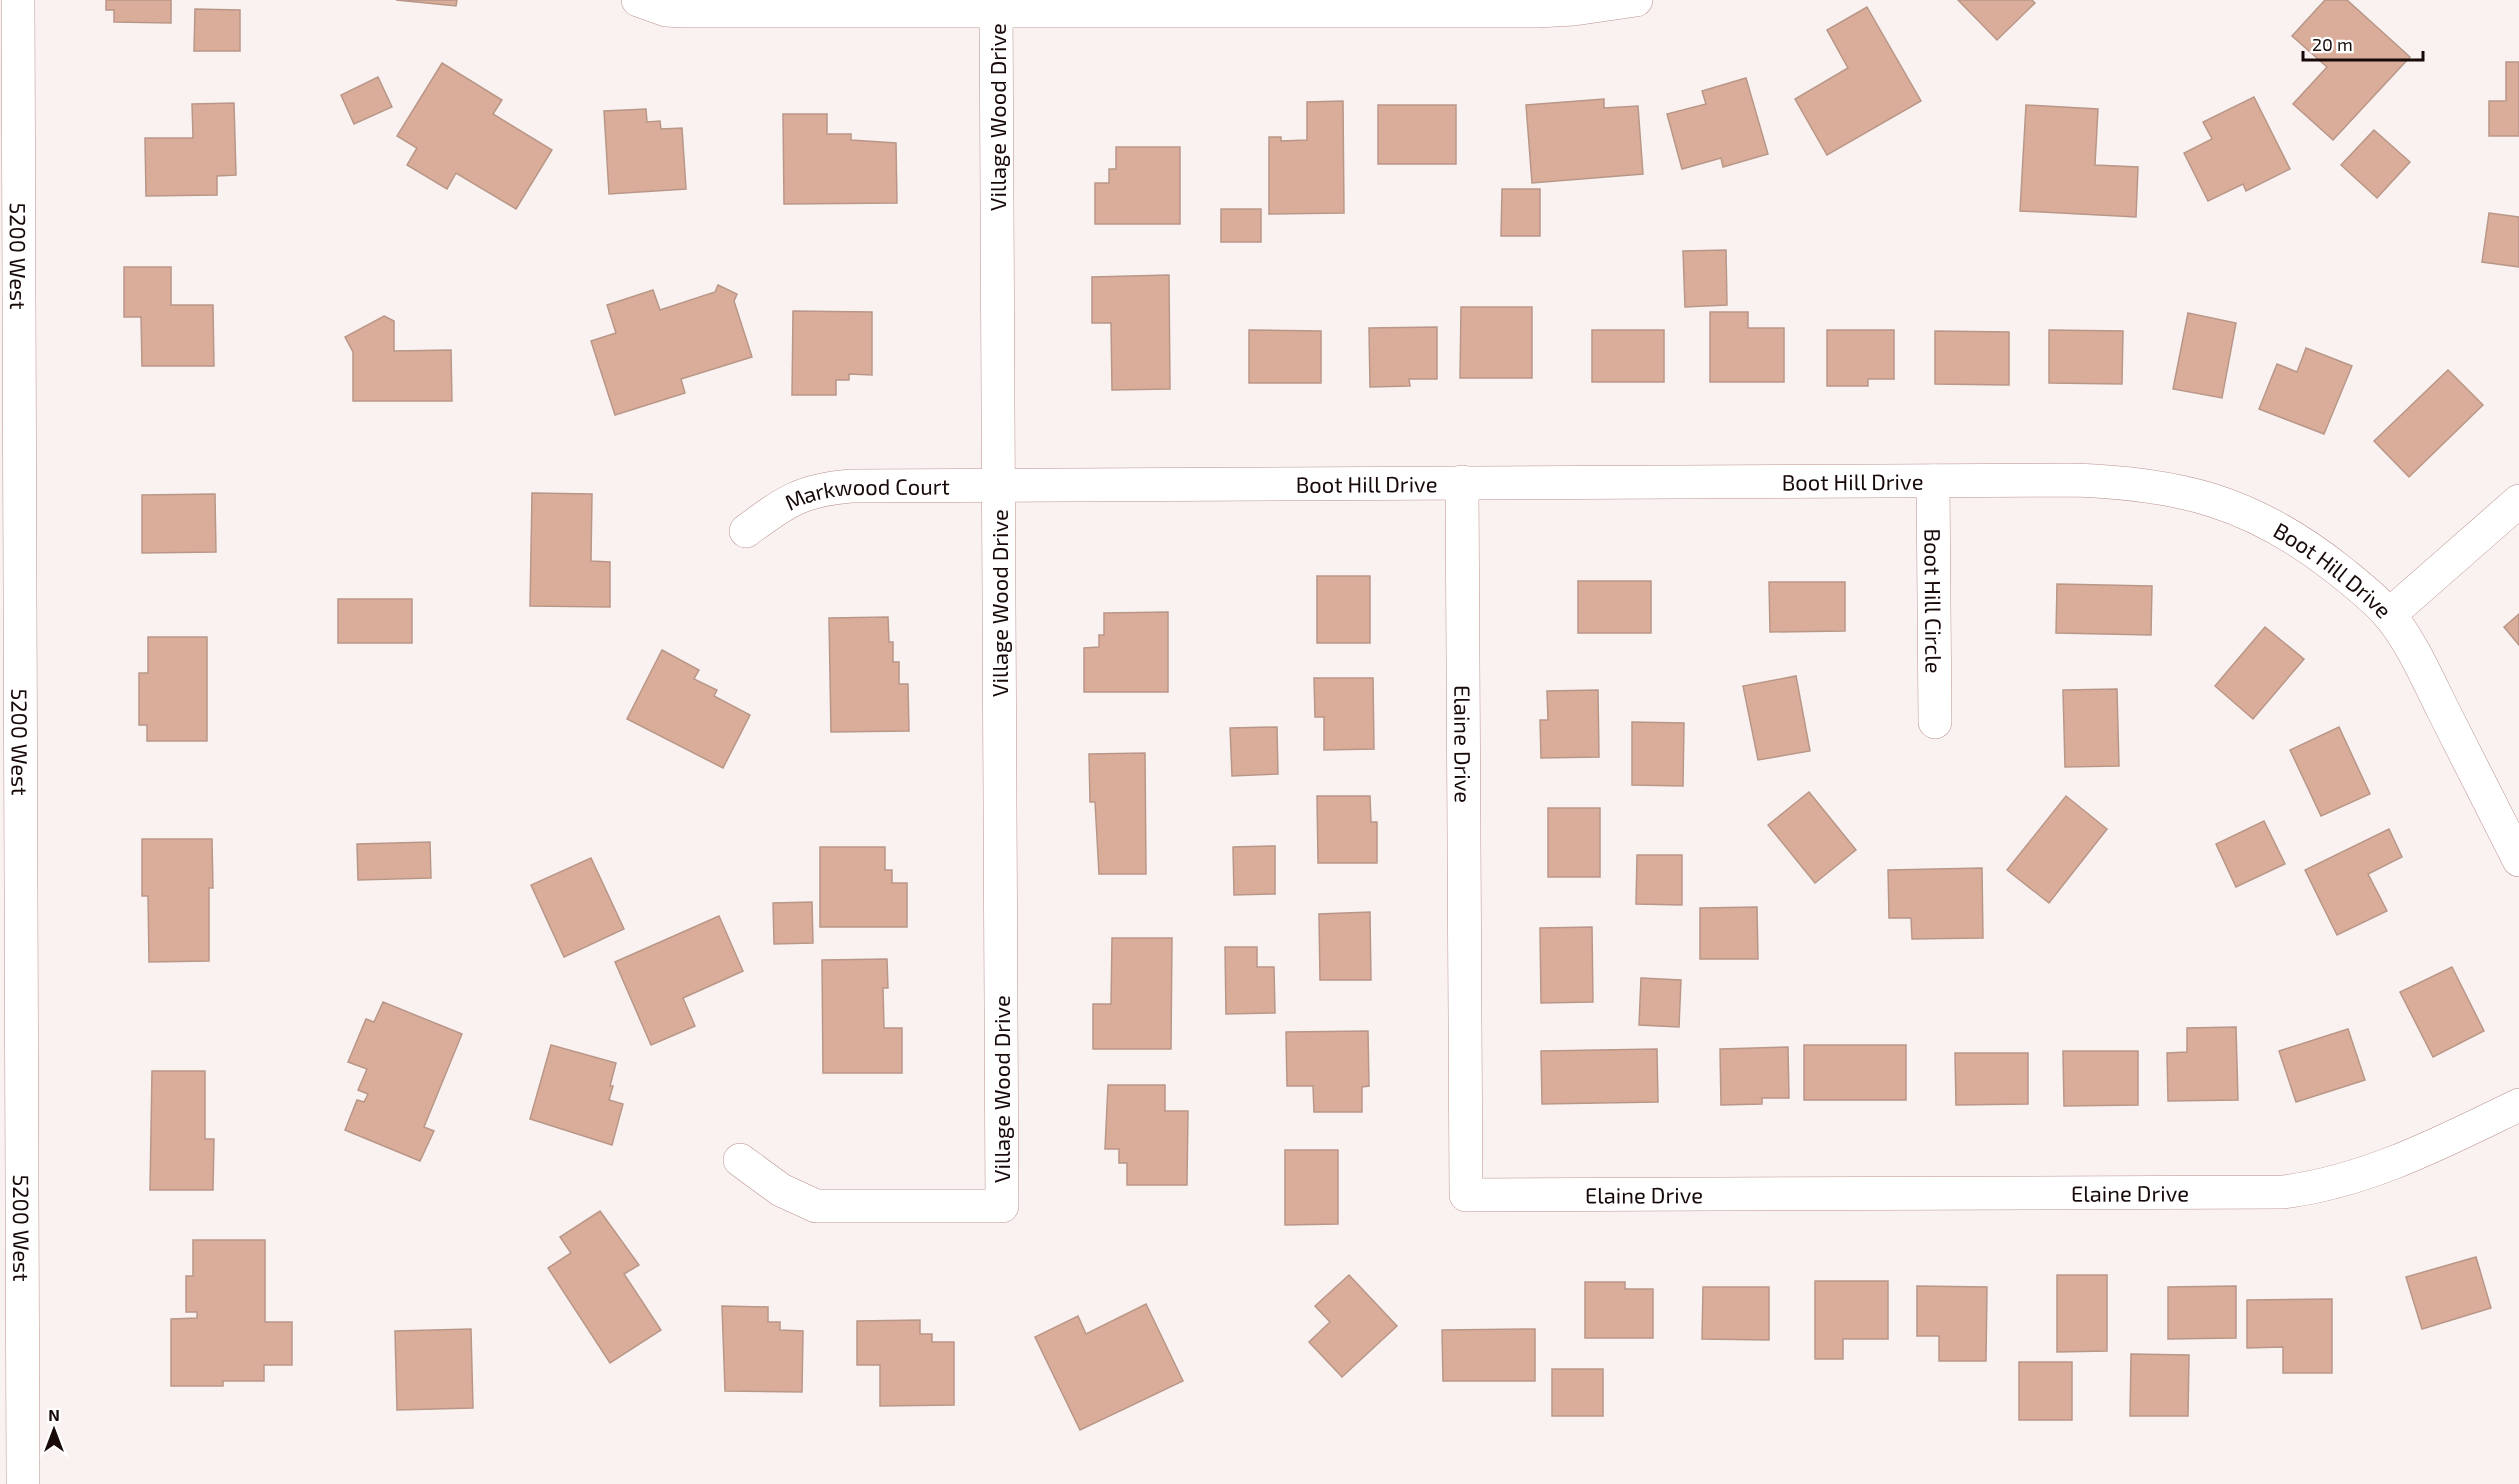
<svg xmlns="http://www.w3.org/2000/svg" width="2519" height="1484" viewBox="0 0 2519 1484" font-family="'Exo 2',sans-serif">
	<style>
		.building { fill: #d9ad99; stroke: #b99788; stroke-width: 1.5 }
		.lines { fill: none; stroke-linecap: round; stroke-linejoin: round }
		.minor-casing { stroke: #b9938e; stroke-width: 34 }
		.tertiary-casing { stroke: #b9938e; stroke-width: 34 }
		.minor { stroke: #fff; stroke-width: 33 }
		.tertiary { stroke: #fff; stroke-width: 33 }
		.labels { text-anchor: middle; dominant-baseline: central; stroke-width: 4.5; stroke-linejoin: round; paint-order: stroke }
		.street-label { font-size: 22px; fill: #170a09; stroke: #fff }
	</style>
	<rect width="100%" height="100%" fill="#faf2f1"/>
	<g class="building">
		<path d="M106,0H171V23L114,22V10H106Z"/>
		<path d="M396,0H457L456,6Z"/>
		<path d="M1958,0H2032L2035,3L1997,40Z"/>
		<path d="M2325,0H2347L2410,57L2333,140L2293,104L2327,67L2292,36Z"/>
		<path d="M1867,7L1921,101L1827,155L1795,99L1848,68L1827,30Z"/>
		<path d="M195,9L240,10V51H194Z"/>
		<path d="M2506,62H2519V136H2489V101H2506Z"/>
		<path d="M442,63L502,100L493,114L552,150L516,209L456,173L447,189L407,165L417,148L397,136Z"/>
		<path d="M378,77L392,107L354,124L341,95Z"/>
		<path d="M1746,78L1768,154L1723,167L1721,158L1682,169L1667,114L1706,104L1702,91Z"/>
		<path d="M2254,97L2290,169L2246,191L2243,184L2208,201L2184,153L2212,139L2203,122Z"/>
		<path d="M1604,99V108L1638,106L1643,174L1532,183L1526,105Z"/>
		<path d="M1343,101L1344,213L1269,214V137H1281V141L1307,140V102Z"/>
		<path d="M234,103L236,175L217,176V195L146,196L145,138H193L192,104Z"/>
		<rect x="1378" y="105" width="78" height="59"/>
		<path d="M2026,105L2098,109L2095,165L2138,167L2136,217L2020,211Z"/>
		<path d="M646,109L647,122L660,121L661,129L682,128L686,189L609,194L604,111Z"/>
		<path d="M783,114H827V134H851V140L896,143L897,203L784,204Z"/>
		<path d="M2374,130L2410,162L2377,198L2341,165Z"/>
		<path d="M1116,147H1180V224H1095V183H1109V169H1116Z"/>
		<path d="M1502,189H1540V236H1501Z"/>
		<rect x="1221" y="209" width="40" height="33"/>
		<path d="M2489,213L2519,217V267L2482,262Z"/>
		<path d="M1726,250L1727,305L1685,307L1683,251Z"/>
		<path d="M124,267H171V305H213L214,366H142L141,317H124Z"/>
		<path d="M1169,275L1170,389L1112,390L1111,323H1092V277Z"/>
		<path d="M718,285L737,294L734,301L752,357L681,379L685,393L615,415L591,341L616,333L607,305L653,290L660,310L715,292Z"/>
		<path d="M1461,307H1532V378H1460Z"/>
		<path d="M793,311L872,312V375L849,374V380H836V395H792Z"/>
		<path d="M1710,312H1748V328H1784V382H1710Z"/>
		<path d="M2188,313L2236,323L2222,398L2173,389Z"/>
		<path d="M384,316L394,321V351L451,350L452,401H353V352L345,337Z"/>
		<path d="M1437,327V379H1409L1410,386L1370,387L1369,328Z"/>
		<path d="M1249,330L1321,331V383H1249Z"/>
		<rect x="1592" y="330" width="72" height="52"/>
		<path d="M1827,330H1894V379H1868V386H1827Z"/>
		<path d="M2049,330L2123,331L2122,384L2049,383Z"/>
		<path d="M1935,331L2009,332V385L1935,384Z"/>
		<path d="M2306,348L2352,366L2324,434L2259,409L2277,364L2297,372Z"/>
		<path d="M2448,370L2483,405L2409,477L2374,441Z"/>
		<path d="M532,493L592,494L591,561L610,562V607L530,606Z"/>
		<path d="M215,494L216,552L142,553V495Z"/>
		<rect x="1317" y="576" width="53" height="67"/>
		<rect x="1578" y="581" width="73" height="52"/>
		<path d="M1769,582H1845V631L1770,632Z"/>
		<path d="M2057,584L2152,586L2151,635L2056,633Z"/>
		<rect x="338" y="599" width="74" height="44"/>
		<path d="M1168,612V692H1084V648L1099,647V635H1104V613Z"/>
		<path d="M2519,614V645L2504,627Z"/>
		<path d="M888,617L889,642H893V662H899V684H908L909,731L831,732L829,618Z"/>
		<path d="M2265,627L2304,659L2253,719L2215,686Z"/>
		<path d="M148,637H207V741H147V725H139V673H148Z"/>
		<path d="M662,650L699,670L694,679L717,690L714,696L750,715L723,768L627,719Z"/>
		<path d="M1796,676L1810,751L1758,760L1743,686Z"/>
		<path d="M1314,678H1373L1374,749L1324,750V717H1315Z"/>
		<path d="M2117,689L2119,766L2065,767L2063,690Z"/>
		<path d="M1598,690L1599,757L1541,758L1540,720H1548L1547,691Z"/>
		<path d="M1632,722L1684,723L1683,786L1632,785Z"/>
		<path d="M1277,727L1278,774L1232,776L1230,728Z"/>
		<path d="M2339,727L2370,794L2321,816L2290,750Z"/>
		<path d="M1145,753L1146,874H1099L1095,802H1090L1089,754Z"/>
		<path d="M1809,792L1856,850L1815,883L1768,825Z"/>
		<path d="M1317,796H1370L1371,822H1377V863H1318Z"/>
		<path d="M2066,796L2107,829L2049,903L2007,870Z"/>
		<rect x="1548" y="808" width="52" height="69"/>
		<path d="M2264,821L2285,864L2236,887L2216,844Z"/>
		<path d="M2389,829L2402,857L2368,874L2387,911L2337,935L2305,870Z"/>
		<path d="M142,839H212L213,888H209V961L149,962L148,896H142Z"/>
		<path d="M430,842L431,878L358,880L357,844Z"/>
		<path d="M1275,846V894L1234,895L1233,847Z"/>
		<path d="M820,847H885V870H892V883H907V927H820Z"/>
		<path d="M1637,855H1682V905L1636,904Z"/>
		<path d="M591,858L624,929L564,957L531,885Z"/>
		<path d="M1982,868L1983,938L1912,939L1911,918H1889L1888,870Z"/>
		<path d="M812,902L813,943L774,944L773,903Z"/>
		<path d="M1757,907L1758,959H1700V908Z"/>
		<path d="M1370,912L1371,980H1320L1319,914Z"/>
		<path d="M719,916L743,971L683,998L695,1026L651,1045L615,962Z"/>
		<path d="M1592,927L1593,1002L1541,1003L1540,928Z"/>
		<path d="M1112,938H1172L1171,1049H1093V1004H1111Z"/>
		<path d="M1225,947H1257V967H1274L1275,1013L1226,1014Z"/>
		<path d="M887,959L888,988H883L884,1028H902V1073H823L822,960Z"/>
		<path d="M2452,967L2484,1031L2433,1057L2400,992Z"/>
		<path d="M1641,978L1681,980L1679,1027L1639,1025Z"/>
		<path d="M383,1002L462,1034L424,1127L434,1131L420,1161L345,1130L357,1100L364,1102L368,1094L358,1090L367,1069L348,1062L366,1019L374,1022Z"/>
		<path d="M2236,1027L2238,1100L2168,1101L2167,1053L2187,1052V1028Z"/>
		<path d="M2348,1029L2365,1080L2296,1102L2279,1051Z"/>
		<path d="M1368,1031L1369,1086L1362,1087V1112H1314L1313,1086H1287L1286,1032Z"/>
		<path d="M551,1045L616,1063L610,1086H613L609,1100L623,1104L612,1145L530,1119Z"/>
		<rect x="1804" y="1045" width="102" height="55"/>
		<path d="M1788,1047L1789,1098H1762V1104L1721,1105L1720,1049Z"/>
		<path d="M1657,1049L1658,1102L1542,1104L1541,1051Z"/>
		<path d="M2063,1051H2138V1105L2064,1106Z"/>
		<path d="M1955,1053H2028V1104L1956,1105Z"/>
		<path d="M152,1071H205V1139H214L213,1190H150Z"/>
		<path d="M1108,1085H1165V1111H1188L1187,1185H1127V1163H1119V1149H1105Z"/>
		<path d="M1285,1150H1338V1224L1285,1225Z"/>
		<path d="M600,1211L639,1265L624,1274L661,1330L610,1363L548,1268L571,1253L560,1237Z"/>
		<path d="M193,1240H265V1322H292V1365H264V1381H223V1386H171V1319L197,1318V1312H186V1276H193Z"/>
		<path d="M2476,1257L2491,1308L2422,1329L2406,1277Z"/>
		<path d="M1349,1275L1397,1326L1342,1377L1309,1342L1330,1322L1315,1306Z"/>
		<path d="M2057,1275H2107V1351L2057,1352Z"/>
		<path d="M1815,1281H1888V1339H1843V1359H1815Z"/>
		<path d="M1585,1282H1625V1289H1653V1338H1585Z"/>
		<path d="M1917,1286L1987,1287L1986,1361H1939V1336H1917Z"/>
		<path d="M2236,1286V1338L2168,1339V1287Z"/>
		<path d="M1703,1287H1769V1340L1702,1339Z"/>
		<path d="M2332,1299V1373H2283V1347L2247,1348V1300Z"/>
		<path d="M1146,1304L1183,1381L1080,1430L1035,1337L1078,1316L1086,1334Z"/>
		<path d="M722,1306L768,1307V1322H780V1330L803,1331L802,1392L725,1391Z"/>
		<path d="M920,1320V1334H932V1342H954V1405L880,1406V1365H857V1321Z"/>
		<path d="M471,1329L473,1408L397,1410L395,1331Z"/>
		<path d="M1535,1329V1381H1443L1442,1330Z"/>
		<path d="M2131,1354L2189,1355L2188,1416H2130Z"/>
		<rect x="2019" y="1362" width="53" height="58"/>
		<rect x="1552" y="1369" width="51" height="47"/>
	</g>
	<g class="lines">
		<defs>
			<g id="minor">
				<path d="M638,0L666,10L684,11H1537L1574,9L1636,0"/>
				<path id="s1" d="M1933,481L1935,722"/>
				<path id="s2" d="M1462,482L1466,1195L2283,1192C2369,1181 2442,1142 2519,1105"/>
				<path id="s3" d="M746,531C785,502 801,490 851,486L2070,480C2178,483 2252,501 2339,570C2356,584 2376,599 2390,616C2412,643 2427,678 2443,710C2468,760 2494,810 2519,860"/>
				<path d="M2389,615L2519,501"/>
				<path d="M740,1160L781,1190L816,1206H1002L996,0"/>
			</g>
			<g id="tertiary">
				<path id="s4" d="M18,0L23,1484"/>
			</g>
		</defs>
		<use href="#minor" class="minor-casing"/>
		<use href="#tertiary" class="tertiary-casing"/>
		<use href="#minor" class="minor"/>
		<use href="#tertiary" class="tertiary"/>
	</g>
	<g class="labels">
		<g class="street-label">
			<text transform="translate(997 117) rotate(-90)">Village Wood Drive</text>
			<text stroke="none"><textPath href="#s4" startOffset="256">5200 West</textPath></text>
			<text stroke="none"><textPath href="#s3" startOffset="1118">Boot Hill Drive</textPath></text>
			<text stroke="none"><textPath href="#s3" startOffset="632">Boot Hill Drive</textPath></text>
			<text stroke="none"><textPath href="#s3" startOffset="132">Markwood Court</textPath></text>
			<text stroke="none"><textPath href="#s3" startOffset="1620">Boot Hill Drive</textPath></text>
			<text stroke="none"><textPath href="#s1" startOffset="120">Boot Hill Circle</textPath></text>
			<text transform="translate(999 603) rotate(-90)">Village Wood Drive</text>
			<text stroke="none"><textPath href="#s4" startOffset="742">5200 West</textPath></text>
			<text stroke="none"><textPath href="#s2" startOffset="262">Elaine Drive</textPath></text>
			<text transform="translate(1001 1089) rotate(-90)">Village Wood Drive</text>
			<text stroke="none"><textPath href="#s2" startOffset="1377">Elaine Drive</textPath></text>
			<text stroke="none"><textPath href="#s2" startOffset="891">Elaine Drive</textPath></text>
			<text stroke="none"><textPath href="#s4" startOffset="1228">5200 West</textPath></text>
		</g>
	</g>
	<g transform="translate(54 1430)" stroke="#ffffff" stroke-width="4.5" paint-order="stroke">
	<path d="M0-4.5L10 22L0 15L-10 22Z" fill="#170a09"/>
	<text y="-9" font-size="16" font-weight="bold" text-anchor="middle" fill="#170a09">N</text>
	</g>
	<path d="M2303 51v9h120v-9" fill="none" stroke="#170a09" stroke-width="3"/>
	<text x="2312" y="51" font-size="18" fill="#170a09" stroke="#ffffff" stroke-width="4.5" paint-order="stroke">20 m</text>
</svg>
